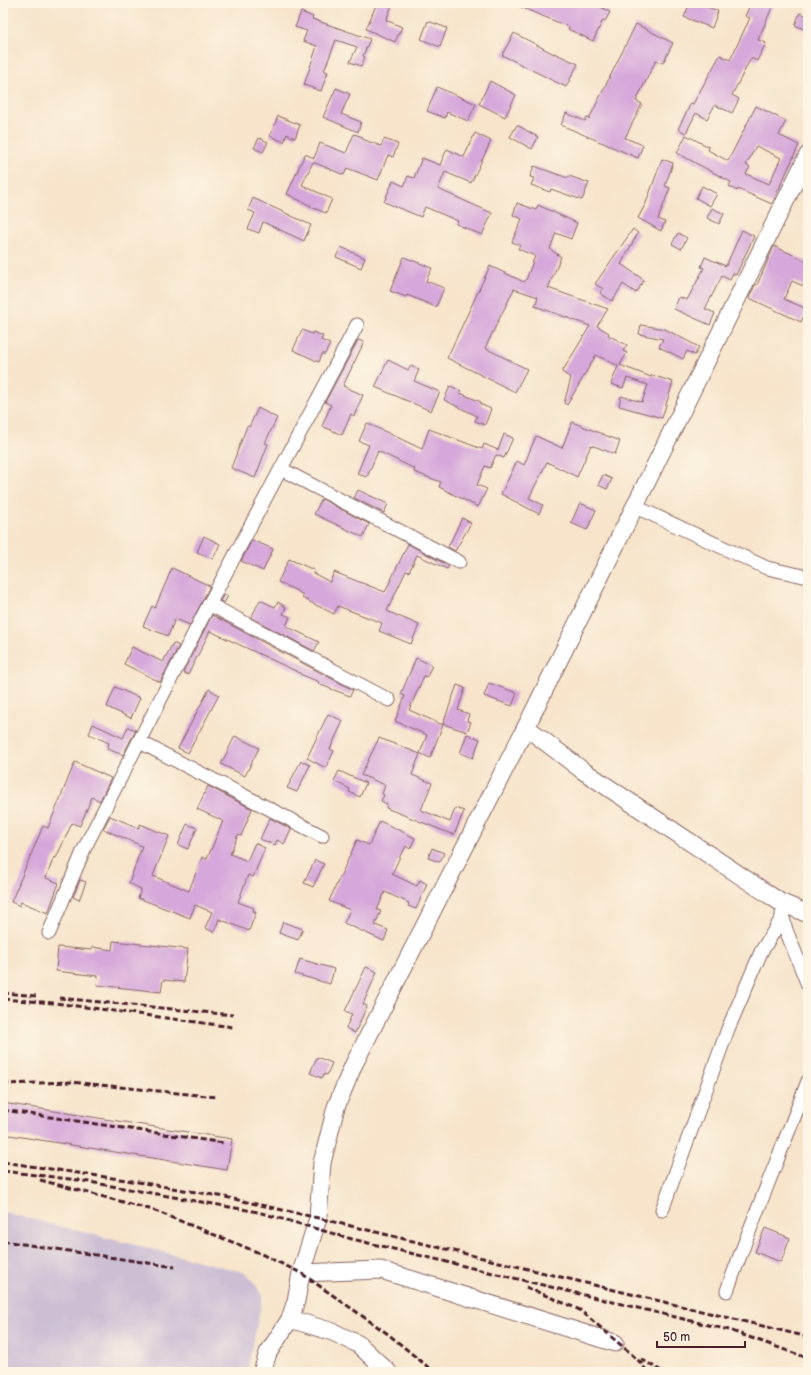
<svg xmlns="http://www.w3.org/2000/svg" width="811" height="1375" viewBox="0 0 811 1375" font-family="'Balsamiq Sans',sans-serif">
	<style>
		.industrial { fill: #ccbfd4 }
		.building { fill: #d6a7da; fill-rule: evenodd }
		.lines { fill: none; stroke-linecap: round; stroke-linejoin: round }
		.minor-casing { stroke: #876463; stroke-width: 15 }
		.tertiary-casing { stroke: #876463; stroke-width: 19 }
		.minor { stroke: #fff; stroke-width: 13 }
		.tertiary { stroke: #fff; stroke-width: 17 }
		.rail { stroke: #4a1f2b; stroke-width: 3; stroke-dasharray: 6 3; stroke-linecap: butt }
	</style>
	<rect width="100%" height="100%" fill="#fcf5e5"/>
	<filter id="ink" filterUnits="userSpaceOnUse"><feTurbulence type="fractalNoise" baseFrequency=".025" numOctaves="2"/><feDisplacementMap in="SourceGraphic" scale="8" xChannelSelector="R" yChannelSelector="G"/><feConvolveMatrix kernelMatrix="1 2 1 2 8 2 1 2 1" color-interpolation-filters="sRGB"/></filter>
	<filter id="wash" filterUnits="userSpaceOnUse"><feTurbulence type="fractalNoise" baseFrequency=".012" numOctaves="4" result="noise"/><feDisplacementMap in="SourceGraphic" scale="16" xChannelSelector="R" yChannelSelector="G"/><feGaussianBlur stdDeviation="0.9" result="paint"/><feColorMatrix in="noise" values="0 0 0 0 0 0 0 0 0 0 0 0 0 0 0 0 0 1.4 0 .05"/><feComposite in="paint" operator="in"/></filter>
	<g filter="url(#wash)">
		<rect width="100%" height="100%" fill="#f7e4cb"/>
		<path class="industrial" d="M3,1212L247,1273L263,1295L247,1372H3Z"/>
		<g id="blocks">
			<g class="building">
				<path d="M377,3H393L386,20L402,27L395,42L366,29Z"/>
				<path d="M511,3H593L610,12L605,21L603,20L593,41L568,29L569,27Z"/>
				<path d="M690,3H698L718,11L712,28L684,17Z"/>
				<path d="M751,3H774L758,40L766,43L757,61L751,58L732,95L739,99L732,113L715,105L707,119L696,113L686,133L678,129L691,103L693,104L720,55L730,60L750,18L745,16Z"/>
				<path d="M301,12L313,17L312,19L370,39L363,56L365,57L361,66L350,62L357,47L336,40L324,71L328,72L321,91L304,85L317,46L303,41L307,31L295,27Z"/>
				<path d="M800,13L808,16V31L795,25Z"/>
				<path d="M428,21L447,28L440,47L421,39Z"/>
				<path d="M636,24L673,43L663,63L656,60L636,101L642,104L625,138L643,145L638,158L561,125L566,113L585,121L586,118L589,119Z"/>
				<path d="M514,33L554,54V53L578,64L566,87L502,55Z"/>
				<path d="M490,81L516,95L505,117L479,104Z"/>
				<path d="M437,87L476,104L468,121L447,112L445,118L427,111Z"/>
				<path d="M336,88L350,94L341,114L361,122L358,132L323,117Z"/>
				<path d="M756,106L786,121L779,135L799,145L772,204L738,189L737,191L729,186L731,182L677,153L686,135L709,147L708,150L728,161ZM756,146L781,158L769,184L746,174L750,167L746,165Z"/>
				<path d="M278,116L300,125L295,138L287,134L284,142L270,136Z"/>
				<path d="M517,125L538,137L532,149L510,137Z"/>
				<path d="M475,133L491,141L471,183L445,172L438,189L492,213L482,235L456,224L458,221L425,207L421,217L384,202L393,181L404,186L408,176L414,178L422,158L440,165L447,149L464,157Z"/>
				<path d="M354,134L363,137L362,139L381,146L384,139L398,144L393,157L388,155L378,180L347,168L344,175L313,162L302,185L332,199L326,213L311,207V206L287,194L305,154L314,158L320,143L346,153Z"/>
				<path d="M259,138L268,142L263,152L254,148Z"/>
				<path d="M662,159L673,163L665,186L670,188L658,219L665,222L661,231L638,218L646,203Z"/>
				<path d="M534,166L568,178L569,176L589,183L582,200L551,189L550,192L531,185L534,178L530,177Z"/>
				<path d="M702,186L717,194L710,206L696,198Z"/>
				<path d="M253,198L311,225L304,241L263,222L259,233L248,229L255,213L248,210Z"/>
				<path d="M517,203L536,210L538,205L577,223L571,239L556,233L550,249L561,257L548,288L608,309L597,326L609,333L608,335L627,345L623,351L627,353L620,365L651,377L652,375L673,382L662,418L619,406L621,396L642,402L648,385L627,378L623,388L611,384L618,366L596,355L567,405L564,403L571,378L562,372L590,326L535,306L538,297L514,289L485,348L527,369L515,392L447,358L490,266L524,282L526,280L535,256L518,249L520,245L512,242L522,219L513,215Z"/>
				<path d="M712,208L724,214L719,224L707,218Z"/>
				<path d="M633,229L638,233L621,264L644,280L636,293L623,284L612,301L600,293L603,289L595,284Z"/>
				<path d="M742,230L754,236L736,275L733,273L730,280L722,276L705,309L715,313L710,325L674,309L679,297L687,300L704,268L701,267L705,257L726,266Z"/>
				<path d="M678,233L687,238L681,249L672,244Z"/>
				<path d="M774,246L808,262V288L792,281L784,299L807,309L801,322L749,298L755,285H757Z"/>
				<path d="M341,247L365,258L361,268L336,257Z"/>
				<path d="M404,257L432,268L426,281L444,288L436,307L407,295L406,297L390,291Z"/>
				<path d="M641,325L665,329L699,347L695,355L687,351L683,359L659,347L663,339L639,334Z"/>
				<path d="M302,330L312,334L313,332L323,336L321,340L330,344L325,354H322L319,362L293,350Z"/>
				<path d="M358,340L364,342L343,386L363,395L354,416L351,414L342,435L322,426L331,405L325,402Z"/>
				<path d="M388,360L408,370L411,366L419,370L414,381L440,392L431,411L375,387Z"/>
				<path d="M450,386L461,391L460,393L481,402L480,404L491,409L485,425L475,421L477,416L444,400Z"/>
				<path d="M258,408L277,418L265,443L268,444L255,478L231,468L247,426L249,427Z"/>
				<path d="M572,422L620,441L615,454L591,445L577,477L547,462L529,498L543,505L539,514L501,494L517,461L524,465L536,436L562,448Z"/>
				<path d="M367,423L422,449L429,429L482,449L484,444L498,450L504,434L513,438L504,458L496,455L490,468L485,466L477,485L487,489L478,507L439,487L441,482L414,472L415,469L378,451L367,477L357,474L369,445L359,441Z"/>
				<path d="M603,475L612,479L607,489L598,485Z"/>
				<path d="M358,490L388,504L384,513L354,498Z"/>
				<path d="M322,499L369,524L363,537L314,514Z"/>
				<path d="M580,503L596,510L587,530L571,523Z"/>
				<path d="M462,518L471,523L455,551L448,547Z"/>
				<path d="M204,536L220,544L213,559L197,552Z"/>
				<path d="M252,540L273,549L263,571L241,561Z"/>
				<path d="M408,544L449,566L447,569L417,555L409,572L406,571L387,611L419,625L411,644L379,631L382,623L338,606L334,614L302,598L303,595L297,591L278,582L289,559L314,570L313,573L330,582L334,572L385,592Z"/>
				<path d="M172,568L210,586L190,625L175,619L168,636L143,626L152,606L155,608Z"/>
				<path d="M224,594L228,596L224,603L220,601Z"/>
				<path d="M260,600L275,607L278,602L286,607L283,614L290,617L286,626L319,642L314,651L251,618Z"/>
				<path d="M212,615L353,690L350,696L318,684L319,682L300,674V673L210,631L188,675L183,672Z"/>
				<path d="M173,643L179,646L160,682L124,664L132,647L163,662Z"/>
				<path d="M416,658L432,665L427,677L424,676L409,710L443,725L430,758L420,753L427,735L395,721L405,696L401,694Z"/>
				<path d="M489,683L517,693L512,706L484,696Z"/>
				<path d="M457,685L465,688L458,710L469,714L467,721L471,722L467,732L443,724Z"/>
				<path d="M115,687L140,698L131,718L107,707Z"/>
				<path d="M209,689L219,695L188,753L178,748Z"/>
				<path d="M328,714L343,721L330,749L334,751L326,768L307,758Z"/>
				<path d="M93,724L123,738L128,727L136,730L123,755L107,749L109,743L89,734Z"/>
				<path d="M467,734L480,739L473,758L460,753Z"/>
				<path d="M235,736L259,748L245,776L221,764Z"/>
				<path d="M379,738L420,754L412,775L432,783L421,810L450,822L455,808L464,811L454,835L386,808L387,804L381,801L384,795L382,794L385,785L361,775Z"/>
				<path d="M301,761L310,765L297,792L287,788Z"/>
				<path d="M75,762L111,778L100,801L92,797L80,826L72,823L56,858L54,857L46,878L59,883L48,913L21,902L20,906L11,902L43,826L48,828Z"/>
				<path d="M339,771L366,783L360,797L349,792L350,789L334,781Z"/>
				<path d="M208,786L252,809L241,836L238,835L230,854L247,861L255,843L265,848L253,877L248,875L238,902L254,908L253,911L256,912L249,931L219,919L214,932L205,928L212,912L195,905L190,918L138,898L141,889L129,883L142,846L103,829L110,816L139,828L140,824L169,836L153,876L189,891L202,857L207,859L223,821L197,809Z"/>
				<path d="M270,818L291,829L284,844L277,840L275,845L260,839Z"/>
				<path d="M380,821L415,838L410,849L406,846L403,852H402L392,874L417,886L420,880L427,884L416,909L408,906L409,903L385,892L377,910L381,911L375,925L388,930L384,941L344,923L350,910L329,901L357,840L369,845Z"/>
				<path d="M187,824L197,828L188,849L178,845Z"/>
				<path d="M432,848L444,853L440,862L428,858Z"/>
				<path d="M315,860L324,864L313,887L304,883Z"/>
				<path d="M80,880L86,882L79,900L73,897Z"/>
				<path d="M283,922L303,929L298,940L279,933Z"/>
				<path d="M113,941L188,949L184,982L163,980L161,992L97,985L98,976L56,971L58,947L92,950V947L112,950Z"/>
				<path d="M300,959L334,969L330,984L295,974Z"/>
				<path d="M366,967L377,972L363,1004L367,1006L355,1033L346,1028L352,1014L345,1011Z"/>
				<path d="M317,1057L332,1063L327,1075L324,1074L322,1078L310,1073Z"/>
				<path d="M3,1103L232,1139L227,1170L3,1134Z"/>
				<path d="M765,1228L790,1238L781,1262L755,1252Z"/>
			</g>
		</g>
	</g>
	<g filter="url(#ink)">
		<use href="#blocks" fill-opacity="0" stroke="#876463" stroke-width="1"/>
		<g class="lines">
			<defs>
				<g id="minor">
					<path d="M281,469L459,562"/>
					<path d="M634,506L767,568L808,577"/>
					<path d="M209,604L389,700"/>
					<path d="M140,742L322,836"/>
					<path d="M782,914L786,930L808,985"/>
					<path d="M49,933L85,847L205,612L357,325"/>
					<path d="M662,1210L728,1029L761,952L782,918"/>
					<path d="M727,1291C752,1221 781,1152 808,1081"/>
				</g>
				<g id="tertiary">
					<path d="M526,727L582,770L780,902L808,914"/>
					<path d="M301,1273L381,1270L615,1343"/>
					<path d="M290,1319L296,1301L301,1273L318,1218L322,1163L336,1107L353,1066L526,727L808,155"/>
					<path d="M262,1372L268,1353L290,1319L333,1332L358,1344L388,1372"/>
				</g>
			</defs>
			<use href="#minor" class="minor-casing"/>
			<use href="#tertiary" class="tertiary-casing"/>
			<use href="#minor" class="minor"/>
			<use href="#tertiary" class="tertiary"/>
			<g class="rail">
				<path d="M3,993L37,996"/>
				<path d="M59,998L233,1015"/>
				<path d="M3,999L55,1003L233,1027"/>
				<path d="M3,1084L71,1082L217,1097"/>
				<path d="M3,1110L224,1143"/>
				<path d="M3,1162L126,1180L225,1197L318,1218L808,1337"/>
				<path d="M3,1171L78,1180L258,1212L352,1239L729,1330L808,1358"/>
				<path d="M40,1180L153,1210L257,1252L301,1273L388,1334L434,1372"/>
				<path d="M3,1241L175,1267"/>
				<path d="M526,1287L580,1310L628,1351L642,1364L647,1372"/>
				<path d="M641,1359L663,1372"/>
			</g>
		</g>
	</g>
	<rect width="811" height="1375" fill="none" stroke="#fcf5e5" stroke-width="16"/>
	<path d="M657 1341v6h88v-6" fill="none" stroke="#4a1f2b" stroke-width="2"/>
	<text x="663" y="1341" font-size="12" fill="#4a1f2b" stroke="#fcf5e5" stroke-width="3" paint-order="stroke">50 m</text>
</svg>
